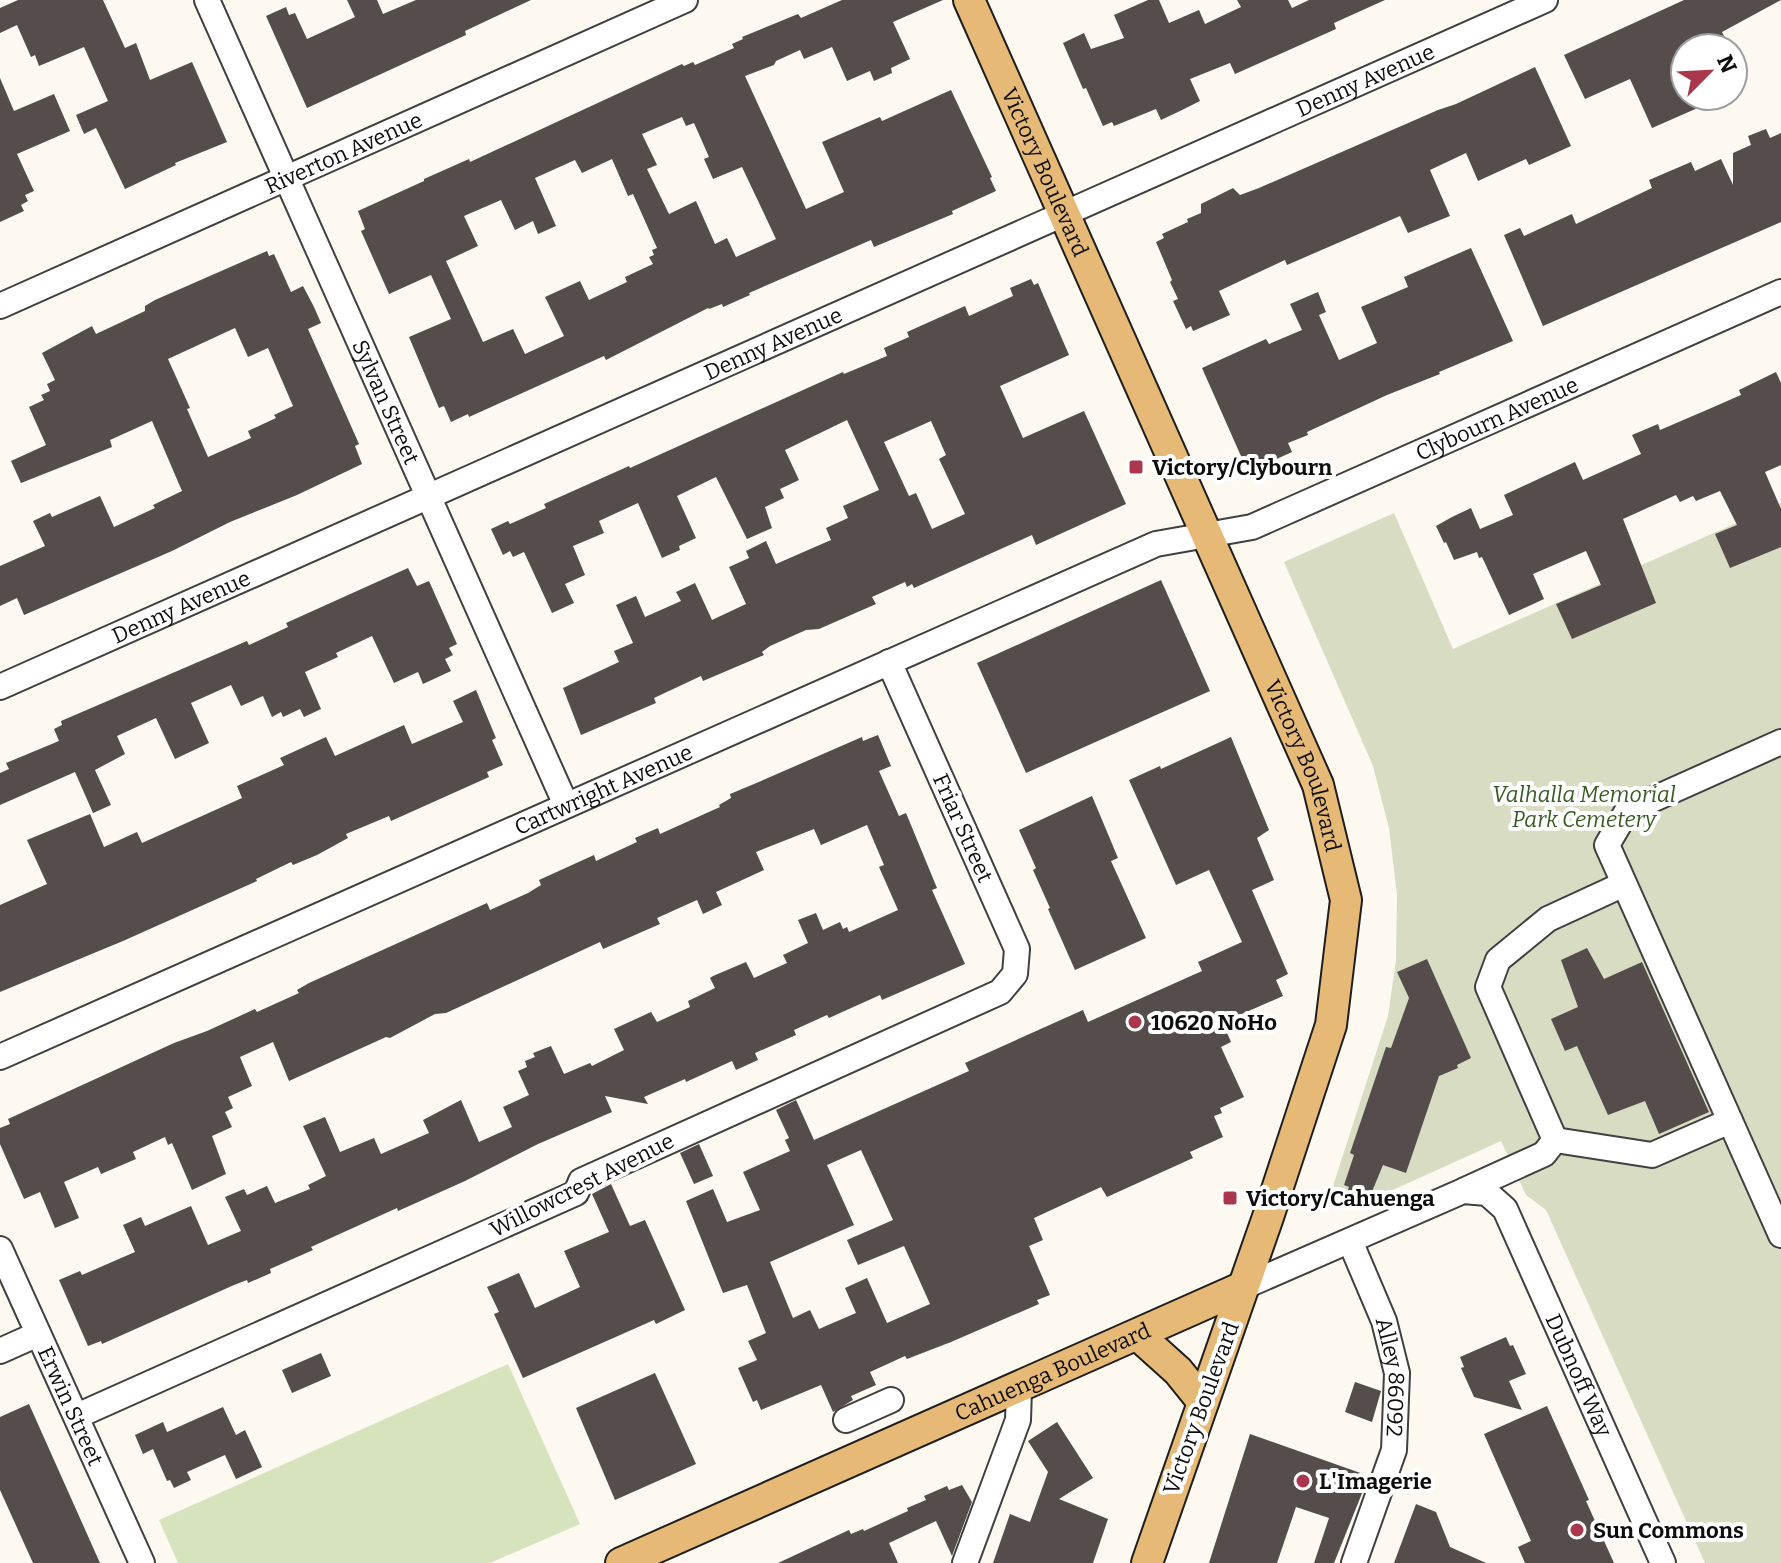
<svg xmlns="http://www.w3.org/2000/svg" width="1781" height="1563" viewBox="0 0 1781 1563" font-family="Bitter,serif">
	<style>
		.green { fill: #d7e3bd }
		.cemetery { fill: #d8dcc3 }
		.building { fill: #544d4b; fill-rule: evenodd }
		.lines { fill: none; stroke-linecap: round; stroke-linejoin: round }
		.minor-casing { stroke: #404040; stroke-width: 28 }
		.major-casing { stroke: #1e1e1e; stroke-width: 34 }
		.minor { stroke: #fff; stroke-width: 24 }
		.major { stroke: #e6ba76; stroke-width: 30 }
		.poi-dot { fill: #ab374e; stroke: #fff; stroke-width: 3 }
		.labels { text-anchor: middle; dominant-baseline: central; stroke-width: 8; stroke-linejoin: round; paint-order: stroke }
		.street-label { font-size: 22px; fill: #0d0d0d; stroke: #fff }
		.poi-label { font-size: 22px; font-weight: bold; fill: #0d0d0d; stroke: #fff; text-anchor: start }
		.park-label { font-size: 22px; font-style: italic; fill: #395c26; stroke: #fff }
	</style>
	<rect width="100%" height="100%" fill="#fdf8f0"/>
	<path class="green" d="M508,1364L580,1524L490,1563H178L159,1520Z"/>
	<path class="cemetery" d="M1781,503V1563H1705L1546,1210L1526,1195L1501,1141L1353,1208L1337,1200L1332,1189L1388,1016L1396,960L1397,895L1389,828L1373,766L1284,562L1394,513L1453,649Z"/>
	<g class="building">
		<path d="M18,0H103L125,48L136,43L150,80L192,62L227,142L175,163L176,165L125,189L96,128L84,134L76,115L108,101L84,47L39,66L35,55L31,57L17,25L0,33V8Z"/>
		<path d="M347,0H377L383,14L416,0H531L465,31L466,35L307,108L266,16L286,7L289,15L295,13L307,39L355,17Z"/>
		<path d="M842,0H943L893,22L910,59L891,68L892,73L874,81L870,71L847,81L832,47L804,59L800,50L776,61L774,65L745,76L806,209L844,192L822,142L880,117L882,121L951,90L992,177L990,178L996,191L952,211L953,214L874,247L871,240L749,293L750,295L723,307L722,304L709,309L708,308L606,360L604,356L469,417L468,414L451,422L444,406L439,408L409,337L451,319L431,275L389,294L361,231L365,229L358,211L424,181V179L469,159L470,162L682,64L684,66L693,62L695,65L734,48L732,44L743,39L742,37L798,14L801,18ZM682,117L686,126L694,123L709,157L704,159L713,179L742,167L776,239L736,257L727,238L715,244L696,201L669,214L647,169L657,165L642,134ZM612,159L628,196L633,194L657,248L652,250L654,255L649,257L653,264L625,277L627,282L589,300L580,281L545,297L564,336L525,354L513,329L483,342L446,261L478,246L464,216L501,200L515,230L533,221L538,234L556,226L535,178L575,160L582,173Z"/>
		<path d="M1148,0H1159L1169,23L1199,10L1205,24L1241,7L1237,0H1288L1292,8L1309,0H1385L1334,23L1336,29L1235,74L1230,63L1190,79L1200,101L1180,111L1161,120L1156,109L1114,126L1112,122L1103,126L1086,88L1083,89L1063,43L1084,33L1091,49L1124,38L1114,15Z"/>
		<path d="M1684,0H1781L1722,32L1730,48H1685V96H1725L1652,128L1630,79L1585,99L1564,55Z"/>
		<path d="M1535,67L1571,146L1529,165L1526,159L1478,181L1466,153L1430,170L1450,216L1408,233L1400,216L1287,265L1285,260L1219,291L1230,315L1193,331L1191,326L1186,329L1173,301L1178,299L1170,282L1172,280L1156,242L1164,238L1162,234L1188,222L1187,219L1201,213V204L1233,188L1240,195L1259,188L1438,110L1456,104Z"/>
		<path d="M0,78L14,111L54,94L70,131L17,154L34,191L25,195L28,201L21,205L24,211L0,222Z"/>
		<path d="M1766,129L1770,138L1781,133V222L1543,326L1504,235L1520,228L1524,236L1572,214L1576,224L1652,188L1649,180L1691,162L1695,171L1721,159L1733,185V153L1751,145L1748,136Z"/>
		<path d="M1471,248L1513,341L1439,372L1440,374L1387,395L1307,432L1308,435L1288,443L1292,452L1248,472L1202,368L1266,339L1269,344L1302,330L1290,304L1318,292L1326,312L1319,315L1339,360L1377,343L1361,307L1408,287L1404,277Z"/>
		<path d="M267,251L269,256L274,254L291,292L303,286L314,307L321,323L308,329L359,444L355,446L362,464L297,495L230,522L172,551L24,615L17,598L0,606V566L45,546L33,521L50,513L52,517L100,496L114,527L155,508L153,505L182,491L152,421L110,440L112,447L21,483L11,461L46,445L29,407L44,400L41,395L50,391L47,384L55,380L42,353L92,326L96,334L145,311V306L155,300ZM235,328L248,357L268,348L293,406L274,415L276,418L248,431L251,438L208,457L187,409L190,408L168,359Z"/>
		<path d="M1031,279L1034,285L1038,283L1069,355L1000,386L1023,438L1084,411L1126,504L1036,545L1032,535L914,588L912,584L907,587L905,582L872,597L876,604L819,629L806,630L770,646L762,652L764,655L703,681L701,676L654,698L656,703L581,735L563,688L619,662L614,651L633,643L616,605L636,596L645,617L681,601L676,592L695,583L712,620L746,604L729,567L749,558L746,551L766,541L776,564L831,540L826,528L848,518L843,506L879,490L847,420L785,450L799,480L780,489L784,498L765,507L772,528L747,539L716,477L677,496L696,538L679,546L680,550L662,558L638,503L599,521L604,533L573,546L585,575L565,584L574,603L552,613L524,552L513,557L510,551L503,555L491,529L508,521L510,524L546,508L544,504L629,466L630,468L843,372L844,374L887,356L884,348L909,337L907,332L965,306L969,316L1013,296L1010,288ZM931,421L946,455L939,459L965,514L932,529L916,493L909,496L884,442Z"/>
		<path d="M1776,372L1781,383V465L1765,472L1781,509V547L1730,568L1715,534L1737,525L1720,491L1696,501L1693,496L1680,502L1676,495L1623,519L1656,603L1572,639L1556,604L1601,585L1586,551L1533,574L1544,599L1509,615L1482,557L1479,558L1477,552L1454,560L1446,542L1444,543L1436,526L1452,517L1471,508L1480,529L1513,515L1504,495L1575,462L1583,480L1641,454L1632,435L1658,424L1660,430L1709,409L1741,395L1739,390Z"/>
		<path d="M408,568L417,586L429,581L457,644L449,648L453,655L445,659L451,671L423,684L418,672L394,683L372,636L336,653L338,657L305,672L321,709L304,717L300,709L283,717L281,712L272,717L263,696L241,706L231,685L191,703L209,743L175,759L156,718L117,736L125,754L95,770L111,805L93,813L75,772L0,805V773L9,769L6,763L59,741L54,729L62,725L61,721L247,641L249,645L288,627L286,623Z"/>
		<path d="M1161,580L1210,691L1026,773L977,663Z"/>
		<path d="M476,690L496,738L492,740L503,765L487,772L489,777L391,821L389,816L346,834L348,838L317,855L293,865L291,862L256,879L257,881L123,941L0,992V905L47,884L27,840L90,814L104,847L137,832L142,843L242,798L237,786L284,765L280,758L326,737L335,756L404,725L412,744L463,722L453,701Z"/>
		<path d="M878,735L891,766L879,771L899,816L906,813L937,888L932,890L965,964L882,1000L880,995L829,1018L827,1015L794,1030L796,1035L755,1053L758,1060L736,1070L732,1061L686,1082L685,1079L644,1097L648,1104L605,1096L612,1112L538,1144L465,1181L398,1211L397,1208L311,1247L313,1250L270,1269L271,1273L248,1283L247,1280L234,1285L102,1344L101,1341L88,1346L59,1280L80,1271L82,1275L135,1252L123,1225L141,1217L145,1226L191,1206L208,1245L241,1231L225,1197L244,1189L247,1195L267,1186L275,1203L310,1189L308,1185L326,1176L303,1126L325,1117L340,1152L374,1138L381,1154L429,1133L423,1120L461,1100L479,1142L512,1127L503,1107L529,1095L518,1071L527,1067L525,1061L535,1057L533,1053L551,1046L564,1074L590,1063L592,1066L624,1050L614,1029L651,1012L657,1022L690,1007L688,1001L715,988L710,978L713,976L746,962L754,978L787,963L783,955L808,943L798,920L816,913L823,930L840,922L843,929L847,927L849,932L898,910L879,867L884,865L867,825L821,845L814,829L756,852L764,870L716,892L722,905L703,914L697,900L657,918L660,924L603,949L600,942L446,1013L435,1014L390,1038L386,1037L289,1081L273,1042L240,1057L252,1086L228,1097L233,1108L225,1112L232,1127L212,1136L226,1174L192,1190L172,1143L168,1145L165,1137L133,1152L136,1159L101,1174L98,1167L64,1182L79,1218L55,1228L40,1192L24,1199L0,1144V1128L10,1124L8,1119L174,1043L207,1031L255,1009L257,1012L299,993L297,990L309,983L487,903L490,910L528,893L541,885L539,880L594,855L596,861L637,842L635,838L658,828L660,834L720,807L719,805L731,798L730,794L754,784L862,737L863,741Z"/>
		<path d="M1231,737L1269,830L1257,838L1274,880L1252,890L1288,974L1276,980L1283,996L1235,1017L1237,1023L1225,1028L1231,1042L1221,1047L1244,1097L1220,1108L1222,1113L1214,1116L1223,1137L1190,1152L1193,1158L1107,1197L1101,1187L1034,1218L1043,1240L1029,1246L1050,1295L1037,1300L1039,1304L951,1342L907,1359L905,1356L870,1372L876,1385L851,1396L853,1400L833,1412L821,1385L761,1410L757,1400L753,1402L738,1368L757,1360L748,1341L766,1333L747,1285L723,1293L686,1201L713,1189L727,1222L760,1210L743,1172L790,1151L785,1140L789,1138L776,1110L796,1100L814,1140L969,1071L965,1063L1083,1010L1088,1022L1202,971L1198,962L1242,942L1209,870L1176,885L1129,780L1160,766L1161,769ZM861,1150L893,1220L847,1240L858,1265L904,1246L930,1304L887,1323L867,1278L845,1288L856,1313L819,1329L810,1310L793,1318L770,1262L854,1225L827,1165Z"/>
		<path d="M1092,796L1118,858L1111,861L1146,938L1075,970L1048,909L1050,908L1033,870L1036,868L1019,830Z"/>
		<path d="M1587,948L1604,979L1642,962L1709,1112L1659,1134L1645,1101L1608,1115L1577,1046L1565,1051L1551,1019L1578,1007L1561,960Z"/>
		<path d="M1427,959L1471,1058L1457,1065L1458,1068L1439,1076L1406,1173L1383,1165L1371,1194L1366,1193L1364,1202L1346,1195L1349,1187L1344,1185L1354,1155L1350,1153L1386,1047L1391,1048L1409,998L1397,972Z"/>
		<path d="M699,1144L713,1176L694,1184L680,1153Z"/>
		<path d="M611,1184L630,1226L645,1220L685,1310L656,1324L654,1320L523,1378L494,1314L499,1312L487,1287L519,1273L535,1308L580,1287L564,1251L609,1232L592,1194Z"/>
		<path d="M1506,1337L1510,1346L1513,1345L1526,1374L1509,1381L1522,1410L1474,1397L1461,1368L1464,1367L1460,1357Z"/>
		<path d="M321,1353L331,1376L292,1393L282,1370Z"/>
		<path d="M655,1373L696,1464L615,1500L576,1408Z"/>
		<path d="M1355,1382L1381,1391L1372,1422L1345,1412Z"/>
		<path d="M29,1404L100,1563H33L0,1490V1417Z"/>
		<path d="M1547,1406L1589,1500L1586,1501L1614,1563H1525L1518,1547L1531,1541L1484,1434Z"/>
		<path d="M223,1407L236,1435L245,1430L262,1467L236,1479L225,1455L187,1472L191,1480L174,1488L170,1480L167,1481L153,1449L143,1454L135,1435L163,1422L167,1432Z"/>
		<path d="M1057,1422L1093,1478L1059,1499L1108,1519L1093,1563H993L1010,1514L1030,1522L1048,1472L1028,1441Z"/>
		<path d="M1250,1434L1369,1476L1334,1563H1314L1329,1518L1296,1507L1277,1563H1209Z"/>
		<path d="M962,1485L972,1502L952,1556L936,1521L889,1543L898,1563H778L849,1530L851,1534L863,1529L864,1531L908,1511L907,1508L926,1500L924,1496L947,1486L949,1490Z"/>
		<path d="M1416,1504L1436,1512L1450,1547L1486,1563H1394Z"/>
	</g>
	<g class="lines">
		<defs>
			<g id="minor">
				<path id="s1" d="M207,0L566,805"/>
				<path id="s2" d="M0,306L685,0"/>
				<path id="s3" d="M0,687L1545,0"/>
				<path d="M1781,742L1627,811L1607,845L1781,1235"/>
				<path id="s4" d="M0,1057L1156,544L1252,527L1781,292"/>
				<path d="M1555,1140L1652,1155L1730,1121"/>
				<path d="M1465,1190L1544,1154L1555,1140L1488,987L1498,960L1548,919L1624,884"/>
				<path id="s5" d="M1350,1241L1384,1321L1397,1373L1394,1450L1354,1563"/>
				<path id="s6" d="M0,1249L142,1563"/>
				<path id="s7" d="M1243,1287L1463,1191L1487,1193L1505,1209L1663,1563"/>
				<path d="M0,1351L38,1334"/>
				<path d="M77,1416L576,1193L581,1181L1000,992L1015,974L1017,949L889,662"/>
				<path d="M846,1420L891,1400"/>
				<path d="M965,1563L1018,1420L1019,1388"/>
			</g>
			<g id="major">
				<path id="s8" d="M969,0L1318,785L1346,900L1331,1025L1268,1217L1147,1563"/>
				<path d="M1138,1335L1178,1371L1203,1402"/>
				<path id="s9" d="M621,1563L1243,1287"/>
			</g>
		</defs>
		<use href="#minor" class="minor-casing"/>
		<use href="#major" class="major-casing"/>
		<use href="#minor" class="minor"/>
		<use href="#major" class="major"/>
	</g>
	<g class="poi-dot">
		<rect x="1128" y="459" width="16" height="16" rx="4"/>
		<circle cx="1135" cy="1022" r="8"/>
		<rect x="1222" y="1190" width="16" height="16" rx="4"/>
		<circle cx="1303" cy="1481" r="8"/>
		<circle cx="1577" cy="1530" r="8"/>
	</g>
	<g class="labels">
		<g class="street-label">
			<text stroke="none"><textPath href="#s3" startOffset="1494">Denny Avenue</textPath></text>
			<text stroke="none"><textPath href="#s2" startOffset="376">Riverton Avenue</textPath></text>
			<text stroke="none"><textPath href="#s8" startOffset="188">Victory Boulevard</textPath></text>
			<text stroke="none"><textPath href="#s3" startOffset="846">Denny Avenue</textPath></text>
			<text stroke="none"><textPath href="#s1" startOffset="440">Sylvan Street</textPath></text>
			<text stroke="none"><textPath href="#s4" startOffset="1630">Clybourn Avenue</textPath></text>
			<text stroke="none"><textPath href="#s3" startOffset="198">Denny Avenue</textPath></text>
			<text stroke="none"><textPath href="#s8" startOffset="836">Victory Boulevard</textPath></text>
			<text stroke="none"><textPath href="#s4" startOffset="660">Cartwright Avenue</textPath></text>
			<text transform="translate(963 828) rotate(66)">Friar Street</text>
			<text transform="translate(582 1185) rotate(-27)">Willowcrest Avenue</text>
			<text stroke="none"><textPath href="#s9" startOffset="472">Cahuenga Boulevard</textPath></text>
			<text stroke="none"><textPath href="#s7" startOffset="470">Dubnoff Way</textPath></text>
			<text stroke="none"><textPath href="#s5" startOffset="144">Alley 86092</textPath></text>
			<text stroke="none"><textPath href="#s6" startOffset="172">Erwin Street</textPath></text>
			<text transform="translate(1201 1408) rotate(-70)">Victory Boulevard</text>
		</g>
		<g class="poi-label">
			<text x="1152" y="467">Victory/Clybourn</text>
			<text x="1151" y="1022">10620 NoHo</text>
			<text x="1246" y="1198">Victory/Cahuenga</text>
			<text x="1319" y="1481">L'Imagerie</text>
			<text x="1593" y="1530">Sun Commons</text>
		</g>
		<g class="park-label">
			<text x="1584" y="794">Valhalla Memorial<tspan x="1584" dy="25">Park Cemetery</tspan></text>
		</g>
	</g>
	<g transform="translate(1709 72) rotate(66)"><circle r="38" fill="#ffffff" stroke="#9e9e9e" stroke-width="2"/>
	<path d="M0-6L14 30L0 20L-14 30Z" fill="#ab374e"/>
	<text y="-12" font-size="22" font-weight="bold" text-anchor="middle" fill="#0d0d0d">N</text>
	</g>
</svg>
